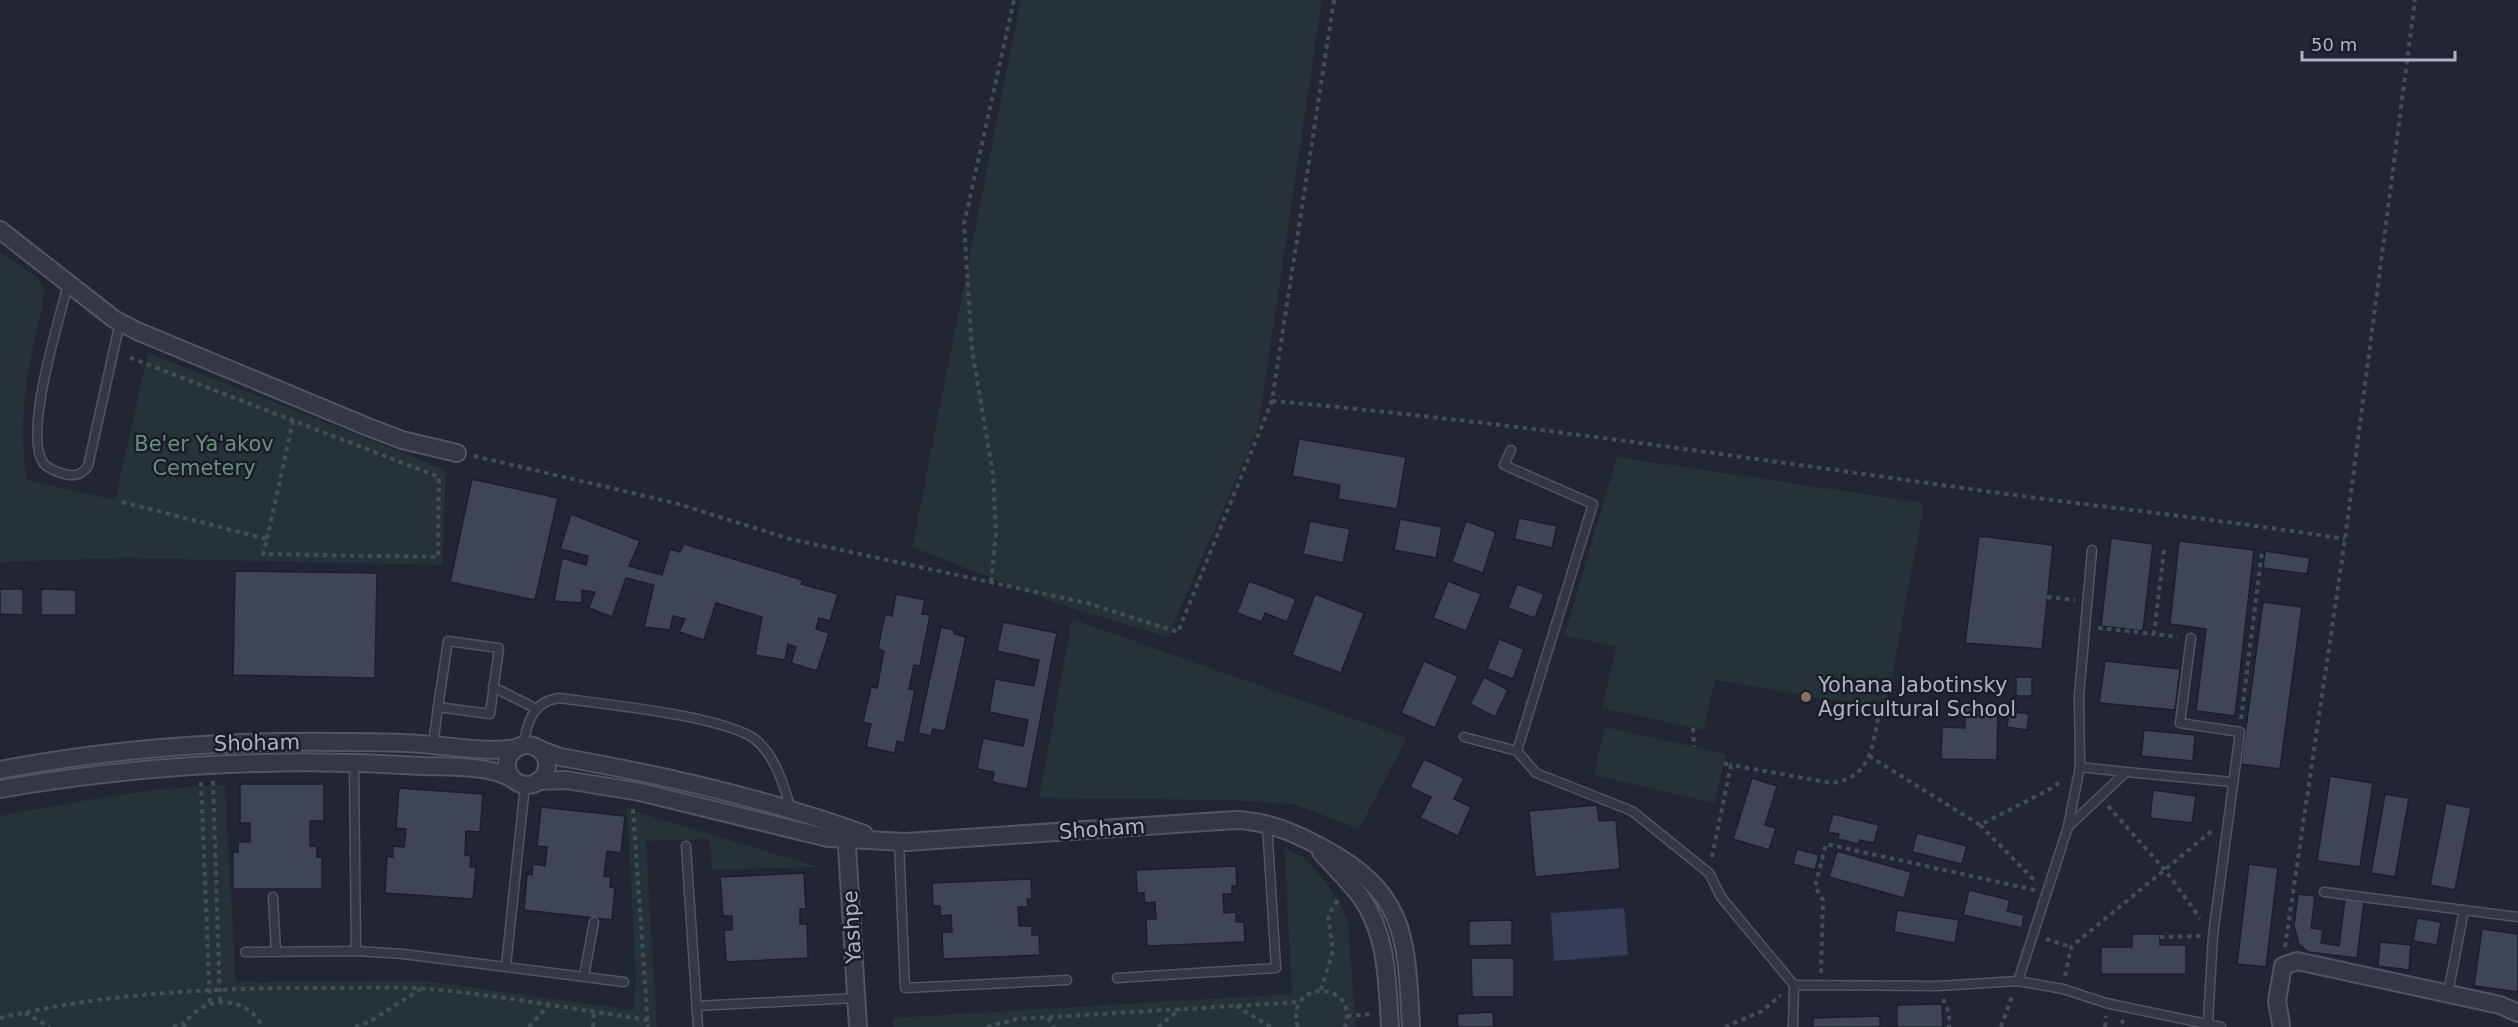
<svg xmlns="http://www.w3.org/2000/svg" width="2518" height="1027" viewBox="0 0 2518 1027" font-family="'DejaVu Sans',sans-serif">
	<style>
		.green { fill: #253338 }
		.water { fill: #353d5a }
		.building { fill: #3f4457; stroke: #1b1f2b; stroke-width: 1.5 }
		.lines { fill: none; stroke-linecap: round; stroke-linejoin: round }
		.lane-casing { stroke: #515463; stroke-width: 11 }
		.street-casing { stroke: #515463; stroke-width: 20 }
		.path { stroke: #424e55; stroke-width: 4; stroke-dasharray: 4.5 4.5; stroke-linecap: butt }
		.lane { stroke: #343745; stroke-width: 8 }
		.street { stroke: #343745; stroke-width: 16 }
		.education-dot { fill: #8d6e63; stroke: #191d29; stroke-width: 2 }
		.labels { text-anchor: middle; dominant-baseline: central; stroke-width: 5; stroke-linejoin: round; paint-order: stroke }
		.park-label { font-size: 21px; fill: #689079; stroke: #191d29 }
		.poi-label { font-size: 21px; fill: #aeb1c2; stroke: #191d29; text-anchor: start }
		.street-label { font-size: 21px; fill: #aeb1c2; stroke: #191d29 }
	</style>
	<rect width="100%" height="100%" fill="#212534"/>
	<g class="green">
		<path d="M1021,0H1322L1258,429L1168,637L1058,604L912,547Z"/>
		<path d="M0,252L38,278L45,292C31,358 16,412 27,480L115,500L148,353L446,470L442,565L124,558L0,562Z"/>
		<path d="M1617,457L1924,503L1886,710L1715,680L1704,730L1602,708L1616,646L1564,636Z"/>
		<path d="M1072,619L1407,738L1359,829L1294,804L1229,800L1039,798Z"/>
		<path d="M1605,727L1726,754L1714,803L1594,775Z"/>
		<path d="M225,785L236,982L426,981L634,1010L636,977L627,809L818,867L712,870L709,839L646,841L657,1027H0V816C74,802 150,787 225,785Z"/>
		<path d="M1284,848L1303,857L1325,881L1341,904L1348,922L1356,1027H893V1018L1292,994Z"/>
	</g>
	<path class="water" d="M1624,908L1628,955L1554,961L1551,913Z"/>
	<g class="building">
		<path d="M1299,439L1406,457L1397,509L1338,499L1340,485L1292,476Z"/>
		<path d="M472,479L558,498L535,600L450,582Z"/>
		<path d="M571,514L640,541L629,566L662,575L670,549L680,552L684,544L803,580L801,584L838,594L830,621L819,618L816,629L829,633L817,671L791,663L796,647L788,644L785,660L755,655L762,617L716,603L704,640L679,632L685,619L673,616L670,630L644,627L654,585L626,578L612,617L589,608L595,592L582,590V603L554,601L562,558L586,565L588,556L560,549Z"/>
		<path d="M1519,518L1557,526L1552,548L1514,539Z"/>
		<path d="M1400,519L1442,527L1436,558L1394,550Z"/>
		<path d="M1310,521L1350,529L1343,563L1303,554Z"/>
		<path d="M1466,521L1496,532L1483,573L1452,562Z"/>
		<path d="M1979,536L2053,545L2042,649L1965,643Z"/>
		<path d="M2111,538L2153,544L2143,631L2101,626Z"/>
		<path d="M2179,541L2254,550L2235,716L2196,711L2206,629L2170,624Z"/>
		<path d="M2265,551L2310,558L2307,574L2263,568Z"/>
		<path d="M235,571L377,573L375,678L233,675Z"/>
		<path d="M1249,581L1296,599L1287,622L1265,613L1262,622L1237,613Z"/>
		<path d="M1448,581L1481,594L1466,631L1433,618Z"/>
		<path d="M1517,584L1544,594L1535,618L1508,608Z"/>
		<path d="M0,589H23V615L0,614Z"/>
		<path d="M41,589L76,590V615H41Z"/>
		<path d="M896,594L925,600L922,614L930,615L920,666L914,665L909,689L915,690L904,743L897,741L895,753L866,747L871,724L863,722L871,687L877,688L884,651L878,649L885,614L892,616Z"/>
		<path d="M1315,594L1364,613L1341,673L1292,655Z"/>
		<path d="M2263,602L2302,607L2280,769L2241,764Z"/>
		<path d="M1003,622L1057,633L1027,789L992,782L994,772L977,769L983,738L1023,746L1028,720L989,712L995,679L1034,686L1039,660L997,651Z"/>
		<path d="M941,627L954,630V634L966,637L945,731L933,729L931,736L918,733Z"/>
		<path d="M1499,639L1524,649L1513,679L1487,669Z"/>
		<path d="M1424,661L1458,676L1435,728L1401,713Z"/>
		<path d="M2105,661L2180,669L2175,710L2099,703Z"/>
		<path d="M1484,677L1508,690L1495,717L1470,704Z"/>
		<rect x="2016" y="677" width="16" height="19"/>
		<path d="M1965,705L1998,706L1997,760L1941,759L1942,727L1965,728Z"/>
		<path d="M2009,711L2029,714L2027,730L2007,727Z"/>
		<path d="M2144,730L2195,735L2193,761L2141,756Z"/>
		<path d="M1424,759L1464,778L1454,799L1471,807L1458,836L1420,818L1431,797L1410,787Z"/>
		<path d="M2330,776L2373,783L2360,867L2317,861Z"/>
		<path d="M1752,778L1777,786L1765,825L1776,828L1769,850L1733,839Z"/>
		<path d="M240,784H324V821H310V846H317V857H322V889H233V852H238V842H250V823H240Z"/>
		<path d="M399,788L483,794L480,832L466,831L465,855L471,856L470,867H476L473,899L385,893L387,856L393,857V846L404,847L406,829L396,828Z"/>
		<path d="M2153,790L2196,796L2192,823L2150,818Z"/>
		<path d="M2385,794L2409,798L2395,877L2371,873Z"/>
		<path d="M2446,803L2471,808L2455,890L2430,885Z"/>
		<path d="M1597,805L1599,821L1616,820L1620,869L1535,877L1529,811Z"/>
		<path d="M541,807L625,816L621,853L607,851L604,876L611,877L610,887L615,888L612,920L524,910L527,874L532,875L533,864L545,866L547,847L537,846Z"/>
		<path d="M1833,814L1879,825L1874,843L1860,840L1858,844L1838,839L1839,834L1828,832Z"/>
		<path d="M1917,833L1967,846L1962,864L1912,852Z"/>
		<path d="M1797,849L1819,855L1815,870L1793,864Z"/>
		<path d="M1837,851L1911,872L1904,898L1829,877Z"/>
		<path d="M2249,864L2278,868L2266,967L2237,964Z"/>
		<path d="M1236,866L1237,886H1232V894H1223L1224,913L1236,912V922H1244L1245,942L1147,946L1146,919H1156L1155,902L1145,903L1144,893H1137L1136,870Z"/>
		<path d="M804,873L806,909H800V924H807L808,958L726,962L724,930H732V916H723L720,877Z"/>
		<path d="M1031,879L1032,899H1027L1028,907H1018L1019,926H1032V935H1039L1040,955L943,959L942,932H952L951,915L940,916V906H933L932,883Z"/>
		<path d="M1969,890L2010,900L2007,911L2024,915L2022,928L1963,915Z"/>
		<path d="M2298,894L2315,896L2311,928L2323,930L2321,943L2339,946L2345,899L2364,902L2357,958L2308,952L2299,944L2294,926Z"/>
		<path d="M1897,910L1959,920L1955,943L1894,932Z"/>
		<path d="M2417,918L2441,922L2437,945L2413,941Z"/>
		<path d="M1512,920V945L1469,946V921Z"/>
		<path d="M2482,929L2518,934V992L2474,986Z"/>
		<path d="M2132,934H2160V945H2186V974H2101V947H2132Z"/>
		<path d="M2380,942L2411,945L2409,970L2378,966Z"/>
		<path d="M1471,958H1514V997H1472Z"/>
		<path d="M1942,1004L1943,1027H1887H1897V1005Z"/>
		<path d="M1493,1012L1494,1027H1458L1457,1014Z"/>
		<path d="M1880,1016V1027H1813V1018Z"/>
	</g>
	<g class="lines">
		<defs>
			<g id="lane">
				<path d="M68,284C60,317 22,437 44,464C49,469 57,472 64,474C75,477 82,475 88,466L120,322"/>
				<path d="M1511,450L1504,465L1593,504L1517,751L1536,773L1632,811L1709,873L1721,897L1794,985"/>
				<path d="M2191,638L2180,723L2240,732L2213,935L2208,1022"/>
				<path d="M448,641L499,648L490,714L438,707Z"/>
				<path d="M493,687L535,708"/>
				<path d="M1464,737L1517,751"/>
				<path d="M433,745L438,707"/>
				<path d="M523,745C528,721 532,702 559,698C602,704 726,716 756,740C776,757 783,784 791,809"/>
				<path d="M354,763L356,951"/>
				<path d="M2080,767L2126,772"/>
				<path d="M2068,826L2080,767L2079,695L2092,550"/>
				<path d="M899,842L905,988L1067,980"/>
				<path d="M686,846L698,1027"/>
				<path d="M2324,892L2518,917"/>
				<path d="M273,897L276,952"/>
				<path d="M245,952L356,951L403,954L624,982"/>
				<path d="M506,966L525,785"/>
				<path d="M584,976L594,922"/>
				<path d="M1117,978L1276,968L1267,824"/>
				<path d="M2018,981L2068,827L2126,772L2232,782"/>
				<path d="M2448,993L2464,910"/>
				<path d="M696,1006L856,998"/>
				<path d="M1793,1027L1794,985L1938,986L2018,981L2063,989L2106,1003L2221,1027"/>
			</g>
			<g id="street">
				<path d="M0,230L114,319L137,331L368,427L402,440L457,453"/>
				<circle cx="527" cy="765" r="20"/>
				<path d="M541,750L560,757C664,775 765,798 864,834"/>
				<path d="M0,770C114,748 228,740 344,742C369,742 395,742 421,744C452,746 485,753 516,748"/>
				<path d="M538,781L566,780L640,792L828,838L906,842L1235,820C1267,821 1293,832 1321,847C1408,893 1406,938 1411,1027"/>
				<path d="M0,789C139,765 283,757 423,766C452,767 487,765 513,779"/>
				<path d="M846,830L858,1027"/>
				<path d="M1321,852C1334,867 1349,881 1361,897C1388,936 1387,982 1390,1027"/>
				<path d="M2281,1024L2277,1001L2283,966L2297,961L2500,1005L2518,1013"/>
			</g>
		</defs>
		<use href="#lane" class="lane-casing"/>
		<use href="#street" class="street-casing"/>
		<g class="path">
			<path d="M1272,401C1503,421 1733,456 1963,488C2090,506 2218,519 2345,539"/>
			<path d="M474,456L675,503L790,539L1087,603L1178,632L1272,401L1334,0"/>
			<path d="M122,502L267,539L263,554L438,557L439,477L126,356"/>
			<path d="M267,539L293,421"/>
			<path d="M2164,550L2154,634L2178,637"/>
			<path d="M991,582L996,533L993,474L972,350L964,224L1014,0"/>
			<path d="M2047,597L2075,600"/>
			<path d="M2098,628L2154,634"/>
			<path d="M2241,719L2262,551"/>
			<path d="M1693,728L1694,747"/>
			<path d="M1869,756L1980,825L2050,789L2063,780"/>
			<path d="M1724,763L1731,765"/>
			<path d="M213,781L220,1002"/>
			<path d="M201,782L210,1004"/>
			<path d="M2108,806L2165,870L2200,918"/>
			<path d="M633,809L648,1027"/>
			<path d="M1980,825L2037,883"/>
			<path d="M1712,857L1731,765L1831,783C1873,778 1872,744 1880,709"/>
			<path d="M2160,937L2201,936"/>
			<path d="M2046,939L2071,947"/>
			<path d="M2285,947L2345,539L2415,0"/>
			<path d="M1821,973L1823,900L1815,887L1826,844L2035,890"/>
			<path d="M2065,976L2071,947L2214,829"/>
			<path d="M1321,990L1333,951L1328,915L1340,897"/>
			<path d="M1943,999L1949,1013V1027"/>
			<path d="M1236,1006L1271,1027"/>
			<path d="M25,1013L50,1027"/>
			<path d="M1347,1016L1374,1014"/>
			<path d="M0,1018C104,993 211,988 317,988C358,988 399,986 440,990C510,997 579,1010 648,1020"/>
			<path d="M1048,1018L1054,1027"/>
			<path d="M2121,1020L2127,1027"/>
			<path d="M173,1027L184,1023"/>
			<path d="M183,1027C200,994 246,994 263,1027"/>
			<path d="M355,1027L369,1022L421,989"/>
			<path d="M529,1027L548,1006"/>
			<path d="M593,1027L594,1012"/>
			<path d="M987,1027L1017,1019L1300,1002"/>
			<path d="M1158,1027L1180,1009"/>
			<path d="M1298,1027C1283,979 1360,979 1345,1027"/>
			<path d="M1725,1027L1762,1011L1781,995"/>
			<path d="M2001,1027L2012,996"/>
			<path d="M2105,1027L2106,1016"/>
		</g>
		<use href="#lane" class="lane"/>
		<use href="#street" class="street"/>
	</g>
	<circle class="education-dot" cx="1806" cy="697" r="6"/>
	<g class="labels">
		<g class="park-label">
			<text x="204" y="444">Be'er Ya'akov<tspan x="204" dy="24">Cemetery</tspan></text>
		</g>
		<g class="poi-label">
			<text x="1818" y="685">Yohana Jabotinsky<tspan x="1818" dy="24">Agricultural School</tspan></text>
		</g>
		<g class="street-label">
			<text transform="translate(257 743) rotate(-1)">Shoham</text>
			<text transform="translate(1102 829) rotate(-4)">Shoham</text>
			<text transform="translate(852 927) rotate(-93)">Yashpe</text>
		</g>
	</g>
	<path d="M2302 51v9h153v-9" fill="none" stroke="#aeb1c2" stroke-width="3"/>
	<text x="2311" y="51" font-size="18" fill="#aeb1c2" stroke="#191d29" stroke-width="4.5" paint-order="stroke">50 m</text>
</svg>
